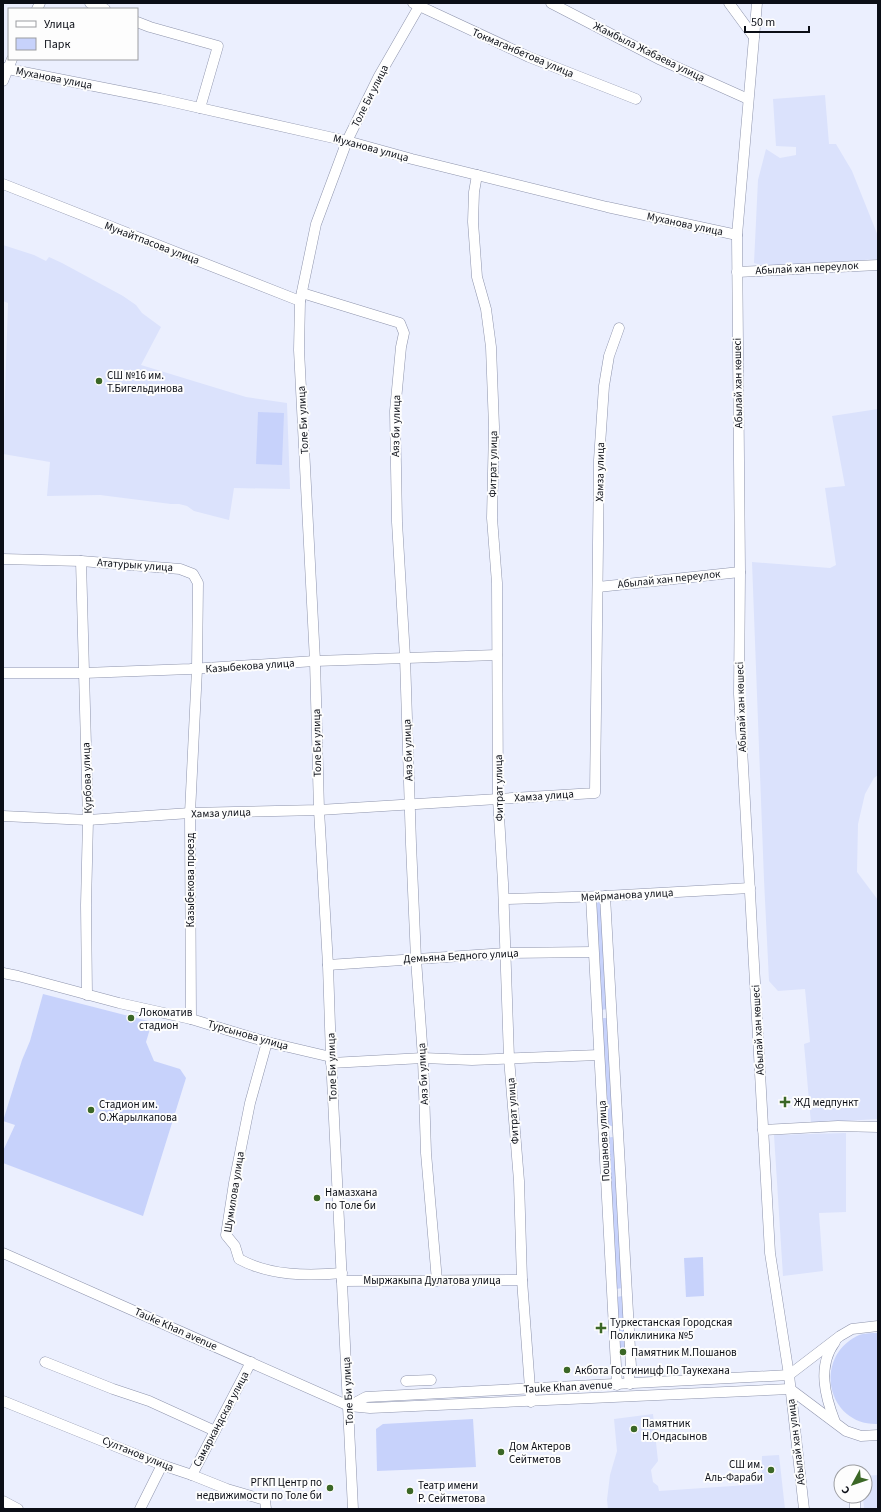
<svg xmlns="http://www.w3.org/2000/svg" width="881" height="1512" viewBox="0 0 881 1512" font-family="'Source Sans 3',sans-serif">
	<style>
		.built { fill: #dbe2fc }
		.green { fill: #c7d2fb }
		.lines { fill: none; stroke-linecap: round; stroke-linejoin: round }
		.minor-casing { stroke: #8e94ac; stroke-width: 11 }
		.minor { stroke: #fff; stroke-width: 10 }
		.poi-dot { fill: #3b6726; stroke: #fdfdfd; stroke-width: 1.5 }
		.labels { text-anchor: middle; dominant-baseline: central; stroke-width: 4; stroke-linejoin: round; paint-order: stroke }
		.street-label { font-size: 11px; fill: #0b0e16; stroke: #fdfdfd }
		.poi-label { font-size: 11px; fill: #0b0e16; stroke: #fdfdfd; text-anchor: start }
	</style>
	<rect width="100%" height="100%" fill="#ebeffe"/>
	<g class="built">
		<path d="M825,95L829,144H836L852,171L878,236V259L769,267L754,263L758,180L766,149L780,158L796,155V147L776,146L773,99Z"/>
		<path d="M3,245L34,255L46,261L49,257L62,263L123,296L136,305L142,313L161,327L141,365L246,397L287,403L290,489L234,488L229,520L194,511L187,506L179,504H171L100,495L47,496L50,462L3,454L8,303L3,301Z"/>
		<path d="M878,409V775L874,778L865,794L858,824L857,872L878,900V1119L811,1123L804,1044L810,1042L805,989L778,991L769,981L764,880L752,562L830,568L836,565L825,488L845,486L832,416Z"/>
		<path d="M846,1133V1212L819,1213L823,1271L783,1276L774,1135Z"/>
		<path d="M653,1414L658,1461L651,1470L653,1482L658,1486L659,1491L762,1484V1456L779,1455L785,1509H608L607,1500L610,1475L617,1451L614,1419Z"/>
		<path d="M878,1475V1509H864L863,1496H865V1476Z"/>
	</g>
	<g class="green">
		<path d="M258,412L284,413L282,465L256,464Z"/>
		<path d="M599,902L602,904L608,1009L601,1010L595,904Z"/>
		<path d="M43,994L152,1022L146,1042L154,1061L180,1069L186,1078L143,1216L3,1163V1151L15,1125L3,1121L22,1060L30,1041Z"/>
		<path d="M601,1018H608L614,1126H607Z"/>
		<path d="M612,1137L615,1138L623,1288L616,1289L607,1138Z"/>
		<path d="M703,1257L704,1296L686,1297L684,1258Z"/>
		<path d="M623,1296L626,1348H619L616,1297Z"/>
		<path d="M878,1333V1424C828,1426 812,1359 857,1336C863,1333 871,1333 878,1333Z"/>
		<path d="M473,1419L476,1467L377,1471L376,1429L383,1424Z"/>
	</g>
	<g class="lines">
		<defs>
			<g id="minor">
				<path d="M90,3L105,9"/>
				<path d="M413,3L529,57L636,99"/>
				<path d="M551,3L661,60L748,99"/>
				<path d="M729,3L754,37"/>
				<path d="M757,3L737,235L740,572L739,694L770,1253L789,1375L804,1509"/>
				<path d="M37,9L40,3"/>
				<path d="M137,22L150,27L218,46L200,108"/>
				<path d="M3,68L160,99L347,141L412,159L607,207L737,235"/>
				<path d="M3,81L12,59"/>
				<path d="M477,175L474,192L473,222L477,277L486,309L491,347L494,427L492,518L497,583L498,799L503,883L509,1058L519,1181L522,1280L531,1402"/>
				<path d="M3,184L300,301"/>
				<path d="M737,272L878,265"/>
				<path d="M302,293L400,323L404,333L401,347L395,411L397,522L405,657L411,844L416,959L423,1058L426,1153L437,1281"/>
				<path d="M3,559L81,561L180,569L193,574L198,583L197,669L190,813L191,1019"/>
				<path d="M81,561L88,820L86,905L87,995"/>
				<path d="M598,587L740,572"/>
				<path d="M3,673H84L190,669L315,661L497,655"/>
				<path d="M3,816L88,820L190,813L319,810L595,793L599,460L604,386L609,356L619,328"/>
				<path d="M605,896L631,1367L629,1376L630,1384"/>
				<path d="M591,897L617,1385"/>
				<path d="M504,899L605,896L750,888"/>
				<path d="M328,965L506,953L593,952"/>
				<path d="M3,973L18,976L119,1003L191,1019L267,1042L331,1057"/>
				<path d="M267,1042L250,1103L234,1183L226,1235L235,1246L239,1259C270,1276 308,1276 342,1273"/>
				<path d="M331,1063L423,1058L472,1060L599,1055"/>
				<path d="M763,1130L838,1126L878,1127"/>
				<path d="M3,1253L349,1406L370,1408L790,1389"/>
				<path d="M342,1281L522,1280"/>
				<path d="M45,1362L113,1389L149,1401L215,1431"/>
				<path d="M789,1375L840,1336L852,1329L878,1326"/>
				<path d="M406,1381L431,1380"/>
				<path d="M790,1389L846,1431L861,1436L878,1435"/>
				<path d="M3,1401L162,1465L192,1475L227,1489L265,1500L266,1509"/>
				<path d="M349,1406L366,1397L789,1375"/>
				<path d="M835,1422C825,1396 817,1366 835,1342"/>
				<path d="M192,1475L251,1362"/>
				<path d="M855,1496V1509"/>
				<path d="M3,1501L18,1509"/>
				<path d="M140,1509L162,1465"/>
				<path d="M353,1509L331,1057L328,965L319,810L315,661L299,350L300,301L316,224L347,141L379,76L421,3"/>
			</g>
		</defs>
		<use href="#minor" class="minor-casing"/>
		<use href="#minor" class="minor"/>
	</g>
	<g class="poi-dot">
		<circle cx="99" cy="381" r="4"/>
		<circle cx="131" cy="1018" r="4"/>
		<path d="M783 1096h4v4h4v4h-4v4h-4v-4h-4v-4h4z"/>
		<circle cx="91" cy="1110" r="4"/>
		<circle cx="317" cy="1198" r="4"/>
		<path d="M599 1322h4v4h4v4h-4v4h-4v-4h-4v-4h4z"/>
		<circle cx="623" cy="1352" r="4"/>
		<circle cx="567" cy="1370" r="4"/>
		<circle cx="634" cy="1429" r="4"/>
		<circle cx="501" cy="1452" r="4"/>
		<circle cx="771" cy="1470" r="4"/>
		<circle cx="330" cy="1488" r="4"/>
		<circle cx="410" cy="1491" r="4"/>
	</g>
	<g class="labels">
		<g class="street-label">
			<text transform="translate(649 52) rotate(26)">Жамбыла Жабаева улица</text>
			<text transform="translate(523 53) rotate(23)">Токмаганбетова улица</text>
			<text transform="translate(54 78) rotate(11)">Муханова улица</text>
			<text transform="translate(370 96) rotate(-63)">Толе Би улица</text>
			<text transform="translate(371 148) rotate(15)">Муханова улица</text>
			<text transform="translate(685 224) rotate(12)">Муханова улица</text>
			<text transform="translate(152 243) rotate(21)">Мунайтпасова улица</text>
			<text transform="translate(807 268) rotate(-3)">Абылай хан переулок</text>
			<text transform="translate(738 383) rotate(-91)">Абылай хан көшесі</text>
			<text transform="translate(303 420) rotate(-93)">Толе Би улица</text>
			<text transform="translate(396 426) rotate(-89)">Аяз би улица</text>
			<text transform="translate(493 464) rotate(-89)">Фитрат улица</text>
			<text transform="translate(600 472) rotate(-89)">Хамза улица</text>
			<text transform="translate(135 565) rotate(4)">Ататурык улица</text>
			<text transform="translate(669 579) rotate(-6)">Абылай хан переулок</text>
			<text transform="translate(250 666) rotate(-4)">Казыбекова улица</text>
			<text transform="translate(741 707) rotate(-92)">Абылай хан көшесі</text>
			<text transform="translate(317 743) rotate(-91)">Толе Би улица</text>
			<text transform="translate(408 750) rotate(-92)">Аяз би улица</text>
			<text transform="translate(87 778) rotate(-92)">Курбова улица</text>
			<text transform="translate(499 788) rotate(-91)">Фитрат улица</text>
			<text transform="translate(544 796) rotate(-4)">Хамза улица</text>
			<text transform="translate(221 813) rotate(-2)">Хамза улица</text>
			<text transform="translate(190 880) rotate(-90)">Казыбекова проезд</text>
			<text transform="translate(627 895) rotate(-3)">Мейрманова улица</text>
			<text transform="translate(461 956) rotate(-3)">Демьяна Бедного улица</text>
			<text transform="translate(758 1030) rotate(-93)">Абылай хан көшесі</text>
			<text transform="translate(248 1035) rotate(16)">Турсынова улица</text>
			<text transform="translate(332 1067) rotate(-92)">Толе Би улица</text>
			<text transform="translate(423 1074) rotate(-93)">Аяз би улица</text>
			<text transform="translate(513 1111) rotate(-94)">Фитрат улица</text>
			<text transform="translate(604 1141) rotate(-93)">Пошанова улица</text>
			<text transform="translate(234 1192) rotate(-81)">Шумилова улица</text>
			<text x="432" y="1280">Мыржакыпа Дулатова улица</text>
			<text transform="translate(176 1329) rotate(24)">Tauke Khan avenue</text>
			<text transform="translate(568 1387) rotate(-3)">Tauke Khan avenue</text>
			<text transform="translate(348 1391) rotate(-93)">Толе Би улица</text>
			<text transform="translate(221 1419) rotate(-62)">Самаркандская улица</text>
			<text transform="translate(796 1442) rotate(-97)">Абылай хан улица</text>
			<text transform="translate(138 1454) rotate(22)">Султанов улица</text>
		</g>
		<g class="poi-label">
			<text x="107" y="375">СШ №16 им.<tspan x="107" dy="13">Т.Бигельдинова</tspan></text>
			<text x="139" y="1012">Локоматив<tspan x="139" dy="13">стадион</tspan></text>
			<text x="794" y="1102">ЖД медпункт</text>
			<text x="99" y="1104">Стадион им.<tspan x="99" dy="13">О.Жарылкапова</tspan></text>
			<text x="325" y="1192">Намазхана<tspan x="325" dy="13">по Толе би</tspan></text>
			<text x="610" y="1322">Туркестанская Городская<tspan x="610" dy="13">Поликлиника №5</tspan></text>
			<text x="631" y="1352">Памятник М.Пошанов</text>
			<text x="575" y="1370">Акбота Гостиницф По Таукехана</text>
			<text x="642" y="1423">Памятник<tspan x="642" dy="13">Н.Ондасынов</tspan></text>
			<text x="509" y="1446">Дом Актеров<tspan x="509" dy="13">Сейтметов</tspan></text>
			<text x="763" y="1464" text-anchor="end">СШ им.<tspan x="763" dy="13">Аль-Фараби</tspan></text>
			<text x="322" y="1482" text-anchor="end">РГКП Центр по<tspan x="322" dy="13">недвижимости по Толе би</tspan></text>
			<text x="418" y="1485">Театр имени<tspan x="418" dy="13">Р. Сейтметова</tspan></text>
		</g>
	</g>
	<rect width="881" height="1512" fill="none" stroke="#0b0e16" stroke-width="8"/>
	<rect x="8" y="8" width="130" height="52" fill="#fdfdfd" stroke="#9c9da1"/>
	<rect x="16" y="21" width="20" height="6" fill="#ffffff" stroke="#9c9da1"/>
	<text x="44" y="28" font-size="12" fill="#0b0e16">Улица</text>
	<rect x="16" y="38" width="20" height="12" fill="#c7d2fb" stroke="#9c9da1"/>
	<text x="44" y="48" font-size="12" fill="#0b0e16">Парк</text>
	<g transform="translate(853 1484) rotate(230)"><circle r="19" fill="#fdfdfd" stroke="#9c9da1"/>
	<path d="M0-3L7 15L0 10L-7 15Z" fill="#3b6726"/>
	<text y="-6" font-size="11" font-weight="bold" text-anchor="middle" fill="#0b0e16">С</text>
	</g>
	<path d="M745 26v6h64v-6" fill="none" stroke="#0b0e16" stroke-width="2"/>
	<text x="751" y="26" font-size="12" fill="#0b0e16" stroke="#fdfdfd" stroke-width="3" paint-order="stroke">50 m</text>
</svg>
